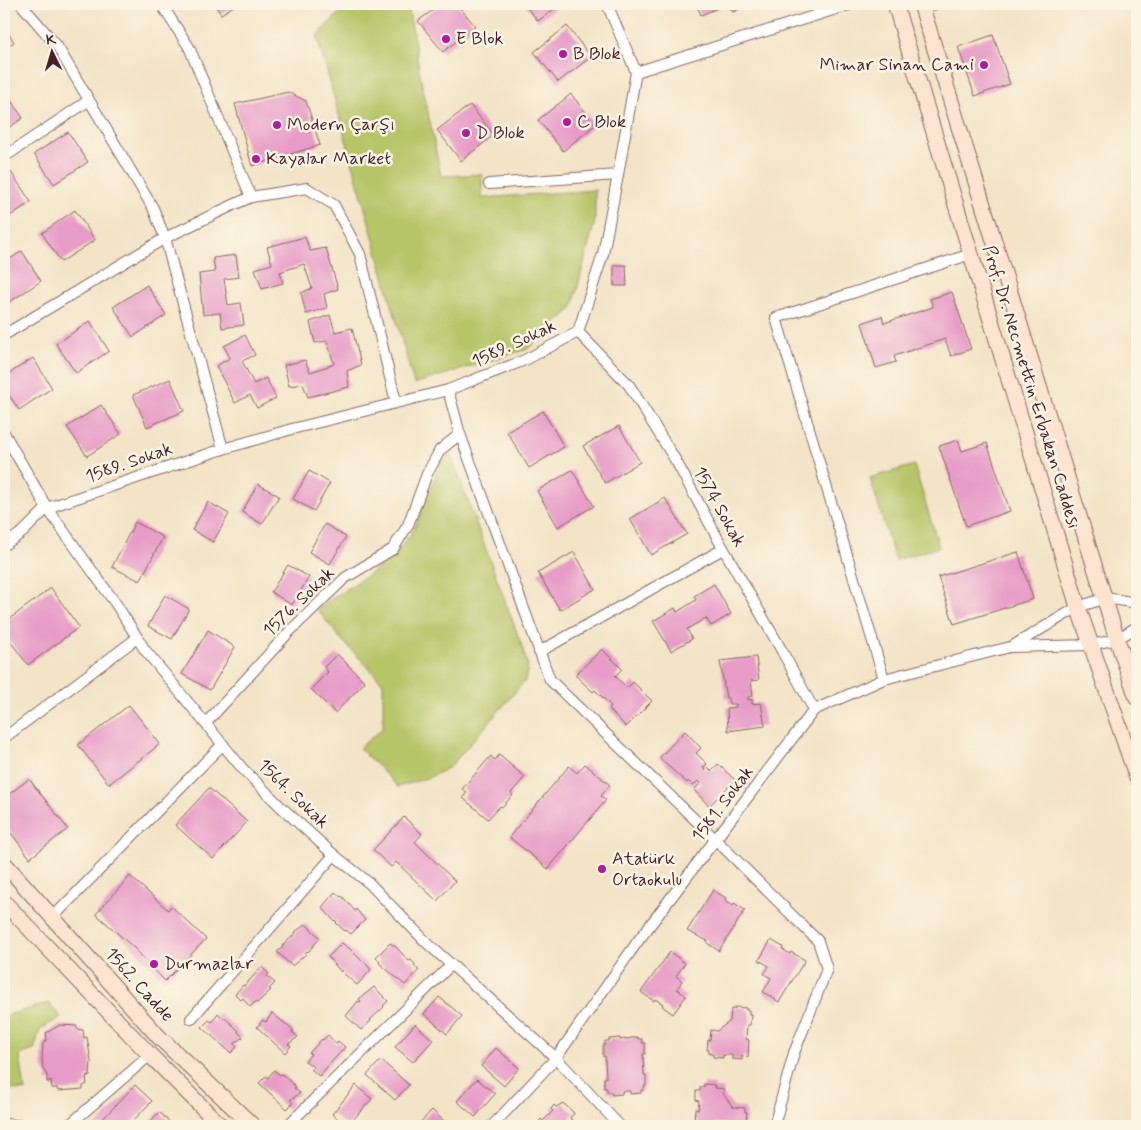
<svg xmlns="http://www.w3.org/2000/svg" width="1141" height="1130" viewBox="0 0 1141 1130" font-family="Mynerve,sans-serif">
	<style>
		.green { fill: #b6c568; stroke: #80724a }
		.building { fill: #e79cc7 }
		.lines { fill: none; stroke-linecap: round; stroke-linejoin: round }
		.minor-casing { stroke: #856462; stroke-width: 12 }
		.secondary-casing { stroke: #856462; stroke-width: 17 }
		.minor { stroke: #fff; stroke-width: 10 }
		.secondary { stroke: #fde4d1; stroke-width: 15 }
		.poi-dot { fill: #b5179e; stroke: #fcf5e5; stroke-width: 2 }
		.labels { text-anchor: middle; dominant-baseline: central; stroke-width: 5; stroke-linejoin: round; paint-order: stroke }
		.poi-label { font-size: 18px; fill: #4a1f2b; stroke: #fcf5e5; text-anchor: start }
		.street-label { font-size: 18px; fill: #4a1f2b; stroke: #fcf5e5 }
	</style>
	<rect width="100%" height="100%" fill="#fcf5e5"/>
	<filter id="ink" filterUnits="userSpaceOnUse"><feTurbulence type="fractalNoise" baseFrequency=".02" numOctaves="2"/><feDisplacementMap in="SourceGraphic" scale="10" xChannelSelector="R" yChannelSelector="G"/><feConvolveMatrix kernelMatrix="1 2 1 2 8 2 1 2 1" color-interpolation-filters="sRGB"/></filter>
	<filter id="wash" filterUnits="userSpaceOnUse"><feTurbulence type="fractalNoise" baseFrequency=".0096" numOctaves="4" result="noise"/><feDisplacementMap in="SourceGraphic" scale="20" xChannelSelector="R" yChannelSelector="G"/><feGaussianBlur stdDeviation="1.12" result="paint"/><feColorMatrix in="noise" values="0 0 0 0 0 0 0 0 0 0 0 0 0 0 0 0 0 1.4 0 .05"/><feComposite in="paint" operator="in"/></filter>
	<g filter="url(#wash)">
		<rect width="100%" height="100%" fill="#f3e4c7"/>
		<g class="green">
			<path d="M348,4H408L419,69L441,176L482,174V198L595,190V221L572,309L527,349L414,384L317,36Z"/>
			<path d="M451,455L523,649L528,667L525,681L450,767L430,777L398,787L359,748L383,728V683L339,637L317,609L394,557L414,529L443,457Z"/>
			<path d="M914,465L939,547L895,560L870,478Z"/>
			<path d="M49,1003L61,1017L40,1030L34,1050L20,1055L25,1091L4,1088V1016Z"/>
		</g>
		<g id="blocks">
			<g class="building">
				<path d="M214,4H237L221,14Z"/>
				<path d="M441,4H457L475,26L443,52L418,21Z"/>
				<path d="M524,4H561L538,21Z"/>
				<path d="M696,4H727L701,15Z"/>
				<path d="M728,4H750L733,12Z"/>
				<path d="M4,26L14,42L4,49Z"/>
				<path d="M567,26L591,57L558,82L534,52Z"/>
				<path d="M993,35L1010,84L975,96L958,47Z"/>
				<path d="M4,90L23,118L4,131Z"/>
				<path d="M288,92L306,101L320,145L252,166L235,104Z"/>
				<path d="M571,94L595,125L563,151L538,120Z"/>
				<path d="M470,105L494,135L461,161L437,130Z"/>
				<path d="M68,132L88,162L54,184L34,154Z"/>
				<path d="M11,172L31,202L4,220V177Z"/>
				<path d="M75,210L95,240L61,262L42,233Z"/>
				<path d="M305,237L310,251L326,248L338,289L324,294L327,308L306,314L301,293L312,288L304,264L280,272L283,283L262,289L255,269L272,264L267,247Z"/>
				<path d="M22,251L41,281L8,303L4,297V263Z"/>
				<path d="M236,255L239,277L224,279L228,305L241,303L244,325L222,328L220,313L203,315L199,274L215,272L213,258Z"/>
				<path d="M614,265H626L627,286H614Z"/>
				<path d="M147,285L166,315L133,337L113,307Z"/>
				<path d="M952,292L971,349L951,356L945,339L894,356L896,362L876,368L862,323L882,316L884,323L933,307L930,299Z"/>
				<path d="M330,315L335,332L352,328L361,365L347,371L349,387L308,397L303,384L289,386L284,365L305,360L310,372L334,364L327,341L315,343L310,322Z"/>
				<path d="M90,321L109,351L76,373L56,344Z"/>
				<path d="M245,335L255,355L242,361L254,384L266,378L276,398L257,408L250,395L235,403L216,366L230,358L224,346Z"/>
				<path d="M33,358L52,388L19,410L4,388V377Z"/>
				<path d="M170,379L184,411L147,427L133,395Z"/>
				<path d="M101,405L121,434L87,456L67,427Z"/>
				<path d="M543,411L564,447L529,468L507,432Z"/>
				<path d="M619,426L640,462L605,483L583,446Z"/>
				<path d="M958,440L962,451L987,443L1010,511L966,526L939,446Z"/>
				<path d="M572,470L594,506L558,527L537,491Z"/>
				<path d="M309,471L330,483L314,511L293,499Z"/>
				<path d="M258,484L279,496L262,524L242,512Z"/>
				<path d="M665,498L687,534L651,555L630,519Z"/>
				<path d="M208,502L229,514L213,542L192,530Z"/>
				<path d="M135,522L163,537L140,581L112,567Z"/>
				<path d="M325,524L346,537L330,564L309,552Z"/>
				<path d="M574,552L595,589L560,610L538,573Z"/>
				<path d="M1018,552L1033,599L954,624L938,577Z"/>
				<path d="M288,565L309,577L292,605L271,592Z"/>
				<path d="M714,584L731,614L711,626L706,618L687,629L692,639L671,651L653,621L675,608L677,612L696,600L694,596Z"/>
				<path d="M51,588L79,627L28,665L4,633V623Z"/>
				<path d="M165,595L189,609L172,639L148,626Z"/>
				<path d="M208,630L235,647L210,690L182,674Z"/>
				<path d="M602,649L622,669L615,676L627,688L633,682L652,701L626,727L609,709L611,706L595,690L593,692L575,675Z"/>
				<path d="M337,654L365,682L335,713L311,689L328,672L324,667Z"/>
				<path d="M756,657L759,680L751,681L753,696L748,697V700L752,699V704L761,703L765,726L728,731L727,708L736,707V704H729L728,698H726L720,661Z"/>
				<path d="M129,705L160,744L109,784L78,745Z"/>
				<path d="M685,731L701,748L696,753L707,764L703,768L705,770L708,767L711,771L718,764L735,780L709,806L694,790L701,783L698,781L693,786L688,781L687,783L659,758Z"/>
				<path d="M499,755L525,777L511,793L513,795L502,807L500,806L488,819L463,798L467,792L462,789L491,756L495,760Z"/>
				<path d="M585,764L610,785L601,796L606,800L548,869L509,837L569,766L577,773Z"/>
				<path d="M29,779L68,829L30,858L4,824V798Z"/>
				<path d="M209,788L247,822L213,859L175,825Z"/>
				<path d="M404,817L422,834L415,842L455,881L437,901L396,862L391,867L373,850Z"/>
				<path d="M130,876L168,910L171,906L206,939L165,981L134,948L96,914Z"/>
				<path d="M713,890L726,898L725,900L733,905L734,903L745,910L719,951L707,943L708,941L687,931Z"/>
				<path d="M335,892L341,897L342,896L355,911L356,909L365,920L351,934L346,930L345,931L336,923L337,922L335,920L334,921L322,907Z"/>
				<path d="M306,924L320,938L308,952L307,951L305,953L306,954L292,966L277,952L283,947L282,946L296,933L295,932Z"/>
				<path d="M771,940L783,947L782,949L790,954L791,952L805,960L779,1002L763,992L771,978L764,974L769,966L759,960Z"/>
				<path d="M342,943L348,948V947L362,961L363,960L371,970L357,985L343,973L344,972L342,970L341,972L328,957Z"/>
				<path d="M390,943L396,947L409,961L411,960L415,964L414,966L419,970L405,985L379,963L380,962L376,957Z"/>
				<path d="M670,952L685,963L676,976L682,981L677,989L686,996L673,1014L662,1006L663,1004L655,999L654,1001L641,992Z"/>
				<path d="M262,967L269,974L267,976L275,983L269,989L271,990L257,1003L255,1002L250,1007L243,998L241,1000L235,994L243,985L244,986Z"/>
				<path d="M374,987L388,1001L383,1006L384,1007L370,1020L371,1021L361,1030L346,1016L358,1001L359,1002L361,1001L359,999Z"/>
				<path d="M439,997L462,1016L447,1034L424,1014Z"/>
				<path d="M735,1007L746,1008V1010H749V1014H751L750,1025H747L746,1039L749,1040L748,1057L742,1056V1060L732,1059V1055H723V1058L713,1057V1054H709V1050H707L708,1040H710L711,1030L717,1031L730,1021L731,1009H735Z"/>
				<path d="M218,1013L224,1019L225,1018L239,1031L238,1032L243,1037L234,1044L237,1047L231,1053L202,1027L209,1020L212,1022Z"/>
				<path d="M272,1013L294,1031L292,1032L298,1037L288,1044L291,1046L285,1053L257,1027L263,1020L266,1022Z"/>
				<path d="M415,1024L433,1040L413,1062L395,1047Z"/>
				<path d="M60,1025L77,1026V1029L83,1030L84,1038L87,1037L91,1061L90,1076L86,1077L87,1084L83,1086V1089L58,1091L57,1088H52L51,1080L47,1082V1075L43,1069L42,1059L43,1043L47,1040L46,1033Z"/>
				<path d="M328,1035L336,1044L338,1041L345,1047L319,1076L311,1069L314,1067L305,1061L311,1054L309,1053L322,1039L323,1040Z"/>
				<path d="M638,1037V1039H642V1043H645V1054H643L644,1075H646V1086H644V1090H641V1093L630,1094V1091H622V1094L612,1095L611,1092H607V1088H604V1078H606L605,1056L603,1057V1045H605V1041H609V1039L620,1038V1040Z"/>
				<path d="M496,1048L519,1068L504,1086L481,1066Z"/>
				<path d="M381,1060L409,1085L395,1100L367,1075Z"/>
				<path d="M274,1070L280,1075L282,1074L296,1087L294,1088L300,1093L290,1100L293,1103L287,1109L259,1083L266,1076L268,1078Z"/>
				<path d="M477,1079L495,1094L475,1117L457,1101Z"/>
				<path d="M704,1084L715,1085L714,1088L724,1089L723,1094L733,1107L745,1108V1112H747L746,1123H744V1126H729V1125L714,1123V1126L697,1125L698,1120H694L695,1109L698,1110L699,1101L696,1100V1091H700V1087H704Z"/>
				<path d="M135,1085L152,1101L128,1126H96Z"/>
				<path d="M356,1085L372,1099L347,1126L332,1114Z"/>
				<path d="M563,1103L574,1113L570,1118L573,1121L568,1126H538L540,1124L538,1123L541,1119L543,1121L553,1111L551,1109L554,1105L556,1107Z"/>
				<path d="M432,1110L449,1126H417Z"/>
				<path d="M159,1112L174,1126H146Z"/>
			</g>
		</g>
	</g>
	<g filter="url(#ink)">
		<use href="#blocks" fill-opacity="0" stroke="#856462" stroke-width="1"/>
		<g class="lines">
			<defs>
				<g id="minor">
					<path d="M21,4L57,46L153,208L165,238L223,449"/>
					<path d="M161,4L189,47L251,197"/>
					<path d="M607,4L636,72"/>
					<path d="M923,10L935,4"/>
					<path d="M636,72L852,4"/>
					<path d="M4,157L88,101"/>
					<path d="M489,184L618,175"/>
					<path d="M578,332L629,385L676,461L718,539L782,651L814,710"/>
					<path d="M4,335L165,238L231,206L251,197L307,188L334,205L360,254L396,402"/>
					<path d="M448,390L460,434L550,680L716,840L818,941L827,969L794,1053L774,1126"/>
					<path d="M4,433L47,508L116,604L145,650L242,768L280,806L334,855L369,883L427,943L556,1058L620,1126"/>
					<path d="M4,545L23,532L47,508L223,449L292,429L448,390L525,360L578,332L603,254L618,175L636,72"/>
					<path d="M1011,647L1078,607L1106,598L1137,603"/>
					<path d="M539,652L723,549"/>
					<path d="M884,679L776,318L971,254"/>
					<path d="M206,723L290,631L345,578L393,549L408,525L427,474L440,450L460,434"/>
					<path d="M4,738L137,638"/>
					<path d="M53,917L223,744"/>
					<path d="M191,1019L334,855"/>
					<path d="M4,1124L29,1126"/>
					<path d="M68,1126L150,1055"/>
					<path d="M287,1126L451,965"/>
					<path d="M492,1126L556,1058L638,941L814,710L884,679L1010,647L1091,645L1117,639L1137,627"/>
				</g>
				<g id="secondary">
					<path d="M895,4L1078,607L1137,778"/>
					<path d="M921,4L1117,639L1137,698"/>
					<path d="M4,863L158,1036L253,1126"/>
					<path d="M4,902L150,1055L221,1126"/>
				</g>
			</defs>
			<use href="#minor" class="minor-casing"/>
			<use href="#secondary" class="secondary-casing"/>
			<use href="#minor" class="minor"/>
			<use href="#secondary" class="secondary"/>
		</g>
	</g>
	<g class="poi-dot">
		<circle cx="446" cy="39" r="5"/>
		<circle cx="563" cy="54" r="5"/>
		<circle cx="984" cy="65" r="5"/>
		<circle cx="567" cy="122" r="5"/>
		<circle cx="277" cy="125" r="5"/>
		<circle cx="466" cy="133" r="5"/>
		<circle cx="256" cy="159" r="5"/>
		<circle cx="602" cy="869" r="5"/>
		<circle cx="154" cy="964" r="5"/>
	</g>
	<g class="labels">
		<g class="poi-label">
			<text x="456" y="39">E Blok</text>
			<text x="573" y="54">B Blok</text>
			<text x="974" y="65" text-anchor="end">Mimar Sinan Cami</text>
			<text x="577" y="122">C Blok</text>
			<text x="287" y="125">Modern Çarşı</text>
			<text x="476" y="133">D Blok</text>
			<text x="266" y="159">Kayalar Market</text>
			<text x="612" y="859">Atatürk<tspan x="612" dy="21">Ortaokulu</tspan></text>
			<text x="164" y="964">Durmazlar</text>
		</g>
		<g class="street-label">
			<text transform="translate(514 344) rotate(-25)">1589. Sokak</text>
			<text transform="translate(1031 387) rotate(73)">Prof. Dr. Necmettin Erbakan Caddesi</text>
			<text transform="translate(129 463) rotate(-19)">1589. Sokak</text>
			<text transform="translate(719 507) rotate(61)">1574 Sokak</text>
			<text transform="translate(299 602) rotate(-44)">1576. Sokak</text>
			<text transform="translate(293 794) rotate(44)">1564. Sokak</text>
			<text transform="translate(723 804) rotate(-53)">1581. Sokak</text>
			<text transform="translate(139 985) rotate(48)">1562. Cadde</text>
		</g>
	</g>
	<rect width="1141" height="1130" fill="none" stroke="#fcf5e5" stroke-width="20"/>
	<g transform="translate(52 52) rotate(355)" stroke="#fcf5e5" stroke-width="4" paint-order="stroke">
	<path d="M0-4L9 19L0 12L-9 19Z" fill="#4a1f2b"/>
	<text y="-8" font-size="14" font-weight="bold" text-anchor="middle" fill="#4a1f2b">K</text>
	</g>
</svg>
